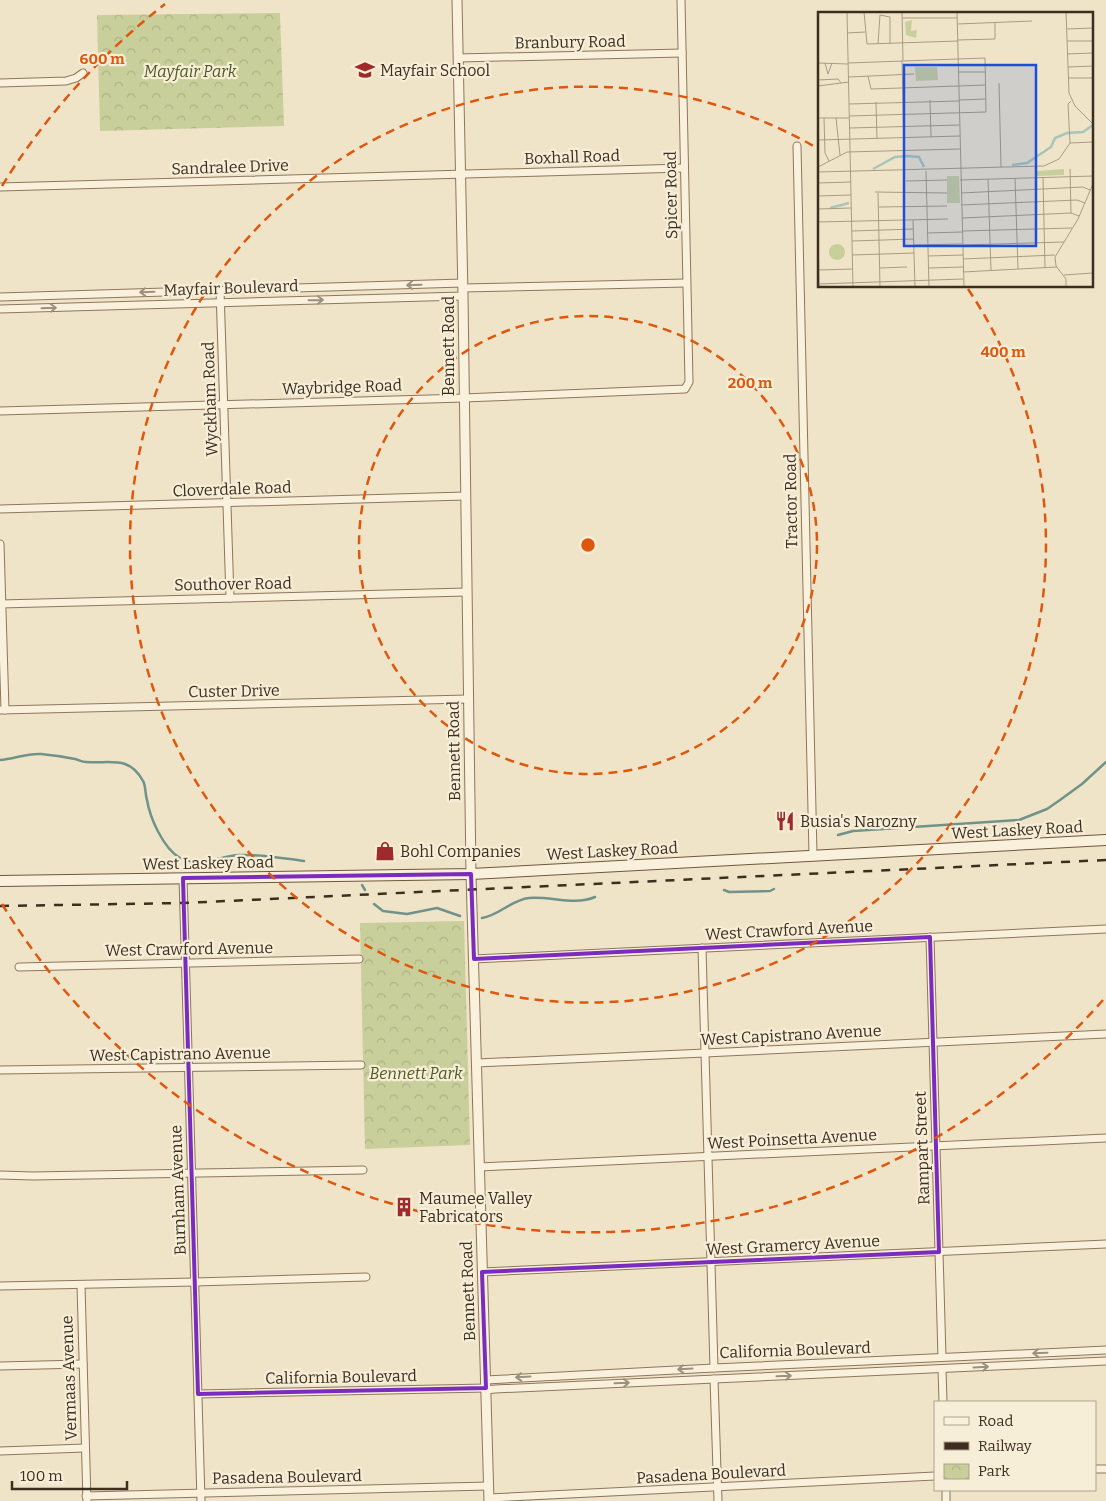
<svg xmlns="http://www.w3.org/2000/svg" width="1106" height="1501" viewBox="0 0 1106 1501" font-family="Bitter,serif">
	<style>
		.park { fill: url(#park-crowns) }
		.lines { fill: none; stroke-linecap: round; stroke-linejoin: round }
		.stream { stroke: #6f938a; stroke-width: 2.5 }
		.minor-casing { stroke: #8d765c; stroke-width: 9 }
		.tertiary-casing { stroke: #8d765c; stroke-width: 11 }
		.secondary-casing { stroke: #6f573f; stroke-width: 12 }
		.minor { stroke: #faf1dc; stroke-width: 7 }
		.tertiary { stroke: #faf1dc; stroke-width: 9 }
		.secondary { stroke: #faf1dc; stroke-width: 10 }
		.rail { stroke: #3d2e20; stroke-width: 2.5; stroke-dasharray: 9 9; stroke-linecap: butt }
		.oneway { stroke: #9c907e }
		.marked { fill: none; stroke: #7b2cbf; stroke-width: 4; stroke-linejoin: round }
		.ring { fill: none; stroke: #df570d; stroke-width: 2.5; stroke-dasharray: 9 6 }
		.labels { text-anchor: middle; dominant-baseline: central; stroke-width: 4.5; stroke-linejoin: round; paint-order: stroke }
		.street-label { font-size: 16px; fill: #3d2e20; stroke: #f7eed8 }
		.poi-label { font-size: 16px; fill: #3d2e20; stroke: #f7eed8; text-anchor: start }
		.park-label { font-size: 16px; font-style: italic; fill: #4d5a26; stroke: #f7eed8 }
		.inset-river { fill: none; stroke: #a9c4bc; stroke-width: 2.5 }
		.inset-road { fill: none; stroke: #a89b85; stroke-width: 1 }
		.view { fill: #1d4ed8; fill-opacity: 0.15; stroke: #1d4ed8; stroke-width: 2.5 }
		.inset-edge { fill: none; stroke: #3d2e20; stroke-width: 2.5 }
		.centre { fill: #df570d; stroke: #f7eed8; stroke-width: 2.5 }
		.ring-label { font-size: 15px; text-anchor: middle; font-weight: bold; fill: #df570d; stroke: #f7eed8; stroke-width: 4.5; stroke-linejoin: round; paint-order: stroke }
	</style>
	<defs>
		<pattern id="park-crowns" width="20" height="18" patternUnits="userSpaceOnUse" patternTransform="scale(1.25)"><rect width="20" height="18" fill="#c9cf9b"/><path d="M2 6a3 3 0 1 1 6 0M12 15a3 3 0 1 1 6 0" fill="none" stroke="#aeb285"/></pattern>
	</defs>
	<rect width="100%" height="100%" fill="#f0e4c8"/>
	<g class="park">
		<path d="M280,13L284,126L100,131L97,15Z"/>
		<path d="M464,921L470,1145L365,1149L360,923Z"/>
	</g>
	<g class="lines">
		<g class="stream">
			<path d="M0,760C14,759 27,753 41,754C52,755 65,757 75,759C79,760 82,762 86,762C110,764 129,755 143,781C146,786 145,794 147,800C150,818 163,848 180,858C199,868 220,856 239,855C261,854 282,858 304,861"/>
			<path d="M838,835L853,831L1019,820L1047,809L1060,800L1082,784L1106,762"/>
			<path d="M362,885L365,890"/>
			<path d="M724,890L729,892L770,891L774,889"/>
			<path d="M374,904L383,911L407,914L437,908L460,916"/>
			<path d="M482,918C500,915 511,900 529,898C551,896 574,906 595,897"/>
		</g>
		<defs>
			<g id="minor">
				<path d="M458,58L682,53"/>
				<path d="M0,83L66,81L76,78L83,73"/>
				<path d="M797,146L813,855"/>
				<path d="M0,187L684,168"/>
				<path d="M463,288L686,283"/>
				<path d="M220,290L230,598"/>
				<path d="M0,297L463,283"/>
				<path d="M0,309L463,296"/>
				<path d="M0,411L464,398L685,389L689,382L681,0"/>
				<path d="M0,509L465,496"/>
				<path d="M0,544L5,710"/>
				<path d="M0,604L466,592"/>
				<path d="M0,710L468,699"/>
				<path d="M183,878L201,1501"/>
				<path d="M930,937L942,1357"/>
				<path d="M702,948L714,1368"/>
				<path d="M474,959L1106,929"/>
				<path d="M19,967L359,959"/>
				<path d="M477,1063L705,1053L1106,1034"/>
				<path d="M0,1070L361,1065"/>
				<path d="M480,1167L1106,1138"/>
				<path d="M0,1175L33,1176L363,1170"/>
				<path d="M482,1272L1106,1244"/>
				<path d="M81,1285L87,1501"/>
				<path d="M0,1286L195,1282L366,1277"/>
				<path d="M0,1366L83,1364"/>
				<path d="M942,1369L943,1402"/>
				<path d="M714,1379L718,1501"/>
				<path d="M486,1380L714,1368L1106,1350"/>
				<path d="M486,1390L495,1389L1106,1361"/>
				<path d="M198,1394L486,1388"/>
				<path d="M0,1451L85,1448"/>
				<path d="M1095,1469H1106"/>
				<path d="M946,1490V1501"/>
				<path d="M86,1496L488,1486"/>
				<path d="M489,1498L935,1476"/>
			</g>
			<path id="tertiary" d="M457,0L463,296L471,874L489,1501"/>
			<path id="secondary" d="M0,881L471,874L1106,840"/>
		</defs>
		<use href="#minor" class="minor-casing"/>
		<use href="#tertiary" class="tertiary-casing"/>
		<use href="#secondary" class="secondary-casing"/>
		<use href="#minor" class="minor"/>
		<use href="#tertiary" class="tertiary"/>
		<use href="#secondary" class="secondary"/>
		<path class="rail" d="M0,906L184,903L1106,860"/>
	</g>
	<defs><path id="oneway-shaft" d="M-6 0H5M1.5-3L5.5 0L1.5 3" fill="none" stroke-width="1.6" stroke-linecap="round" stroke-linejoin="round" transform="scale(1.25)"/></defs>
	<g class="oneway">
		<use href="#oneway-shaft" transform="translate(414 285) rotate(178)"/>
		<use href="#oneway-shaft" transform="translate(147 292) rotate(178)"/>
		<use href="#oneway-shaft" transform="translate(316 300) rotate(-1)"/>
		<use href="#oneway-shaft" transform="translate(49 308) rotate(-2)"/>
		<use href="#oneway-shaft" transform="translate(1040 1353) rotate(178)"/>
		<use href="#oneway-shaft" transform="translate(981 1367) rotate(-3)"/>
		<use href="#oneway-shaft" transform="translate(685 1369) rotate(177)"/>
		<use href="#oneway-shaft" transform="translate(784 1376) rotate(-2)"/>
		<use href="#oneway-shaft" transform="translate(523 1377) rotate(177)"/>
		<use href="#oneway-shaft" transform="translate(622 1383) rotate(-2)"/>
	</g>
	<path class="marked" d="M471,874L474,959L930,937L939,1252L482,1272L486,1388L198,1394L183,878Z"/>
	<g class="ring">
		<circle cx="588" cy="545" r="229"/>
		<path d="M968 289A458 458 0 1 1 817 148"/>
		<path d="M1103 1000A687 687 0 0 1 2 904M2 186A687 687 0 0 1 165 4"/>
	</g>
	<defs>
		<symbol id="school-bare" viewBox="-9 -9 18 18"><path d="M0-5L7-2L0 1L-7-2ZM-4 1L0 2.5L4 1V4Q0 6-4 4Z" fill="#9e2a2b" stroke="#f7eed8" stroke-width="2.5" paint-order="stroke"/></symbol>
		<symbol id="restaurant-bare" viewBox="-9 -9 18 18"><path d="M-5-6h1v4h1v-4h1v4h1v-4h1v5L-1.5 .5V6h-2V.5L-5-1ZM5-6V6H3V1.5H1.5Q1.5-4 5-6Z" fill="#9e2a2b" stroke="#f7eed8" stroke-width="2.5" paint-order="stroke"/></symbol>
		<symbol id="shop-bare" viewBox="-9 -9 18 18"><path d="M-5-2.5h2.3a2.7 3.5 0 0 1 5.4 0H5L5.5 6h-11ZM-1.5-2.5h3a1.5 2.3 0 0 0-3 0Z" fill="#9e2a2b" stroke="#f7eed8" stroke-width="2.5" paint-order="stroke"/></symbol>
		<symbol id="building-bare" viewBox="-9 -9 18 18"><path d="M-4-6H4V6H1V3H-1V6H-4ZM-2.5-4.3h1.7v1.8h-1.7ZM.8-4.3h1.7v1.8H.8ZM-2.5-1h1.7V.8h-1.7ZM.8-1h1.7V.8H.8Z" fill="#9e2a2b" stroke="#f7eed8" stroke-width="2.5" paint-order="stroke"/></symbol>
	</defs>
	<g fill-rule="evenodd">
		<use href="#school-bare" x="351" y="56" width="28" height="28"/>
		<use href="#restaurant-bare" x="771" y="807" width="28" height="28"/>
		<use href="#shop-bare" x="371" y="837" width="28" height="28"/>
		<use href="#building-bare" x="390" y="1193" width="28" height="28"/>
	</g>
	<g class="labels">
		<g class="street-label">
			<text transform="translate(570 42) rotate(-1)">Branbury Road</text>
			<text transform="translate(572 157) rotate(-2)">Boxhall Road</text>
			<text transform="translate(230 167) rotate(-2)">Sandralee Drive</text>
			<text transform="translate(671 195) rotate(-91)">Spicer Road</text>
			<text transform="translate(231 288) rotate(-2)">Mayfair Boulevard</text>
			<text transform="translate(448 346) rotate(-90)">Bennett Road</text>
			<text transform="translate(342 387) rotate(-2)">Waybridge Road</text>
			<text transform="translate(210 399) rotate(-92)">Wyckham Road</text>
			<text transform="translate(232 489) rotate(-2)">Cloverdale Road</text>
			<text transform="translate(791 501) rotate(-91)">Tractor Road</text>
			<text transform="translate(233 584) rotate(-1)">Southover Road</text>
			<text transform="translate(234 691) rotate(-1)">Custer Drive</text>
			<text transform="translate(454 751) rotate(-91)">Bennett Road</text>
			<text transform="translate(1017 830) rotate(-3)">West Laskey Road</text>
			<text transform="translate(612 851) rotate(-3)">West Laskey Road</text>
			<text transform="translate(208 863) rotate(-1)">West Laskey Road</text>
			<text transform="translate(789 930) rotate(-3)">West Crawford Avenue</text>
			<text transform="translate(189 949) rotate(-1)">West Crawford Avenue</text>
			<text transform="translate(791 1035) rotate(-3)">West Capistrano Avenue</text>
			<text transform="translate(180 1054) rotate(-1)">West Capistrano Avenue</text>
			<text transform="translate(792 1139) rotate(-3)">West Poinsetta Avenue</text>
			<text transform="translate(922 1148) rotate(-92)">Rampart Street</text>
			<text transform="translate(178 1190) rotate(-92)">Burnham Avenue</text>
			<text transform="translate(793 1245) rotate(-3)">West Gramercy Avenue</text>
			<text transform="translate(468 1291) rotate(-92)">Bennett Road</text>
			<text transform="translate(795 1350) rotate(-2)">California Boulevard</text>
			<text transform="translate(341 1377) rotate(-1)">California Boulevard</text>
			<text transform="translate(69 1378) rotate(-92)">Vermaas Avenue</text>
			<text transform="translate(711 1474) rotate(-3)">Pasadena Boulevard</text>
			<text transform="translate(287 1477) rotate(-1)">Pasadena Boulevard</text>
		</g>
		<g class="poi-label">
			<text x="380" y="70">Mayfair School</text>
			<text x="800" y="821">Busia's Narozny</text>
			<text x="400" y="851">Bohl Companies</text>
			<text x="419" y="1198">Maumee Valley<tspan x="419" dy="18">Fabricators</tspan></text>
		</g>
		<g class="park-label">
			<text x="190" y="71">Mayfair Park</text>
			<text x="416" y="1073">Bennett Park</text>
		</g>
	</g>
	<g transform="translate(818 12)">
		<rect width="275" height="275" fill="#f0e4c8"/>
		<path d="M94,8L93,19L99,18L98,26L88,23L87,10Z" fill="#c9cf9b"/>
		<path d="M97,55H119L120,68L98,69ZM246,157V163L219,164V159ZM129,164H141L142,191H129ZM11 240a8 8 0 1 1 16 0a8 8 0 1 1-16 0Z" fill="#c9cf9b"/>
		<path class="inset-river" d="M194,153L209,151L233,135L237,126L249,121L265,120L275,113M55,157L77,145L89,144L101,145L106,155M12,196L31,191"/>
		<path class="inset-road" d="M29,0L35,275M46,0L49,32L140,29M84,0L85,48M139,0L146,275M248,0L251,81L257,94L275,112M84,6H139M140,12L214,9M249,17L275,16M29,21L47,20M140,28L177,27V11M249,29H275M60,32L62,3L72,5V32M249,42L275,41M84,48L86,139M0,51L30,52M7,51L10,62L14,51M30,51L167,46L168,100L31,104M250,55L275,54M141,60H168M50,64L53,77L168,73M31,65L96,62M250,66H275M0,68L20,67L23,71M181,71L183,155M0,74L31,70M112,88L113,125M141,88L168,87M253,89L250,92L252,131L275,130M58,90L59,127M31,92L141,89M0,106H31M6,106L7,141L11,149M18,106L22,143M32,116L141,113M0,128L142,124M0,155L29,140L142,137M252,157L253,201M108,159L111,275M0,160L226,154L241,147L252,131M225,165L227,256M197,166L200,257M170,167L173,259M142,168L275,164M88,169L129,168M0,171L33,170M57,180L129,181M60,181L62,275M143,181L265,175L272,178M0,184L33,183M143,193L259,188L267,191M61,195L129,194M0,197L33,196M144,206L253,201L261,204M95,208L97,275M0,210L130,207M0,216L1,275M34,219L96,217M144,219L254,216M109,221L144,220M34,229L96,227M96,233L144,232M145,233L246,230M34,243L96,241M110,244L145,243M145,247L237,243M62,256L89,255M111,256L145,255M1,258L34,257M145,260L239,255M246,263L275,261M0,272L145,267M248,275V267L238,254L237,245L260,207L275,172"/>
		<path class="view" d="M86,53H218V234H86Z"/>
		<rect width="275" height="275" class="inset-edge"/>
	</g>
	<circle cx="588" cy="545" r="8" class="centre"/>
	<g class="ring-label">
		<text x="102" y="64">600 m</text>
		<text x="1003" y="357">400 m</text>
		<text x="750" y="388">200 m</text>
	</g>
	<rect x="934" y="1401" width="162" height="90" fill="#f7eed8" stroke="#ada18e"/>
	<rect x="944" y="1417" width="25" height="8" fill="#faf1dc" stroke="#ada18e"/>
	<text x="978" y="1426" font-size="15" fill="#3d2e20">Road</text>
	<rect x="944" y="1442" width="25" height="8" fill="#3d2e20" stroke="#ada18e"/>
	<text x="978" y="1451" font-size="15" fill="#3d2e20">Railway</text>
	<rect x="944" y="1464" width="25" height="15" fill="url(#park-crowns)" stroke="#ada18e"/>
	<text x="978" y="1476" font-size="15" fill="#3d2e20">Park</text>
	<path d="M12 1481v8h115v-8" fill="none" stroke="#3d2e20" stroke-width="2.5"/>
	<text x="20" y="1481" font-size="15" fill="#3d2e20" stroke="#f7eed8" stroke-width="4" paint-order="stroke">100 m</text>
</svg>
